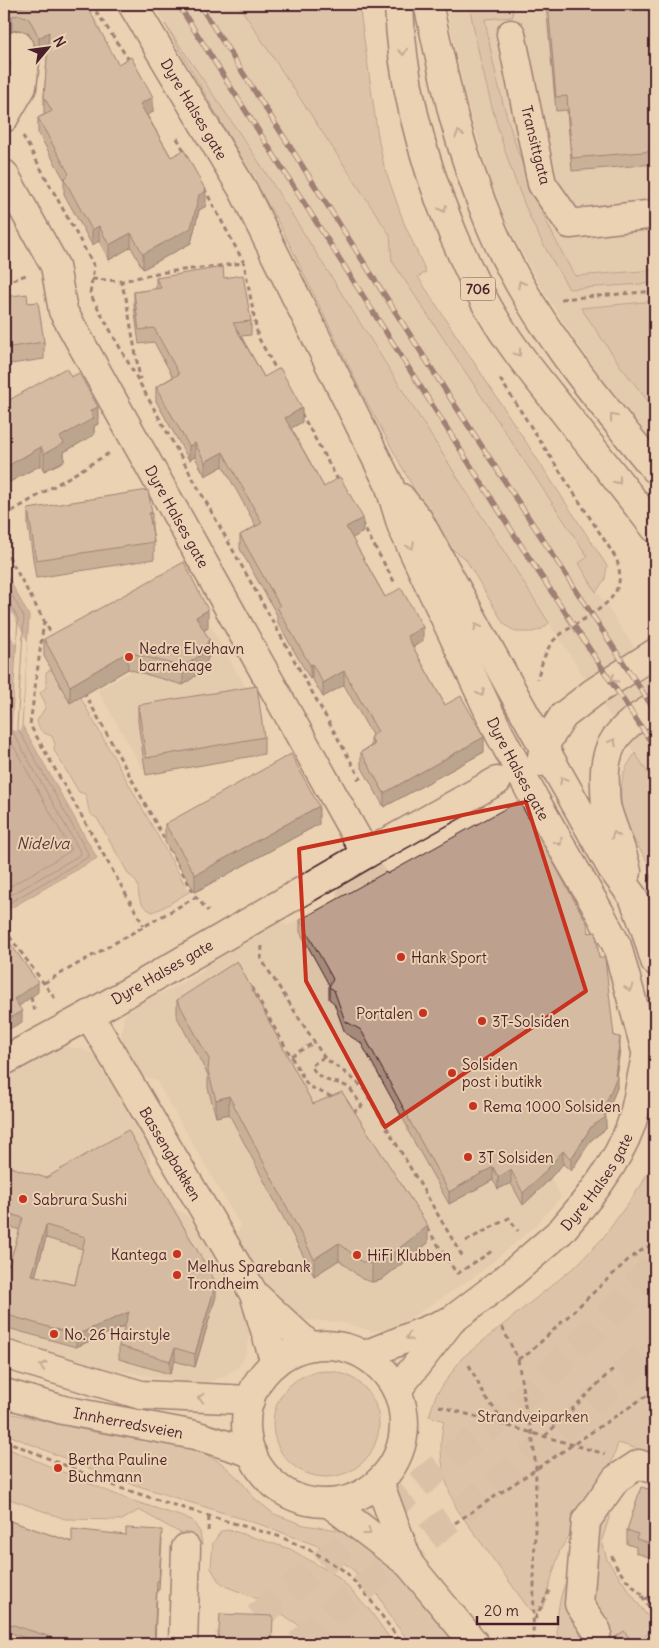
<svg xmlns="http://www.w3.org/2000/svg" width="659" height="1648" viewBox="0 0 659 1648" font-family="Delius,sans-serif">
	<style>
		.built { fill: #dcc3a7 }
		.green { fill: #cfb49c; stroke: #8c6a64 }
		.water { fill: #ad8d7f; stroke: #85615d }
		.pier { fill: #ead2b2 }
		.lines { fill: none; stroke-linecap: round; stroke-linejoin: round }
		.shore { stroke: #724b4d; stroke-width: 1 }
		.highway-tunnel { stroke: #caae97; stroke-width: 28; stroke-dasharray: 28 14; stroke-linecap: butt }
		.minor-casing { stroke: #4a1f2b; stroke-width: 31 }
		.major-casing { stroke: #4a1f2b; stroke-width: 31 }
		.highway-casing { stroke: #4a1f2b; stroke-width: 31 }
		.path { stroke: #4a1f2b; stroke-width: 3; stroke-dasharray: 5 4; stroke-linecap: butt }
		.minor { stroke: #ead2b2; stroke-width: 28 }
		.major { stroke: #ead2b2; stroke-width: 28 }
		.highway { stroke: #ead2b2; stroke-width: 28 }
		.rail-casing { stroke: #4a1f2b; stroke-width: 5.5 }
		.rail { stroke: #ead2b2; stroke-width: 4; stroke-dasharray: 11; stroke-linecap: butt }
		.major-bridge-casing { stroke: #4a1f2b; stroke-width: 31; stroke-linecap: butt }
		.path-bridge { stroke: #4a1f2b; stroke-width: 3; stroke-dasharray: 5 4; stroke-linecap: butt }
		.major-bridge { stroke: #ead2b2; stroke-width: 28 }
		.wall { fill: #a38a79; stroke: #4a1f2b; fill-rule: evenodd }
		.shaded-wall { fill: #847063; stroke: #4a1f2b }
		.building { fill: #bda08d; stroke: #4a1f2b; fill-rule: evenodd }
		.oneway { stroke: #9a786e }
		.marked { fill: none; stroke: #c8321e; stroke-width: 4; stroke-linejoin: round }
		.poi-dot { fill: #c8321e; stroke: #ead2b2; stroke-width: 2 }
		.labels { text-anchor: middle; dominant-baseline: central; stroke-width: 4; stroke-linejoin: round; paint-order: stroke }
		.shield { fill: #ead2b2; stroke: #7a5554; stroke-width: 1 }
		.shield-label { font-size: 14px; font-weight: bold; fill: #4a1f2b }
		.street-label { font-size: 15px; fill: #4a1f2b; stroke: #ead2b2 }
		.poi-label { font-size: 15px; fill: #4a1f2b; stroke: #ead2b2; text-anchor: start }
		.park-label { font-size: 15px; fill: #5e353c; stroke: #ead2b2 }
		.water-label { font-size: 16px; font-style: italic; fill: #5e353c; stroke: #ead2b2 }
	</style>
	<rect width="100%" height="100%" fill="#ead2b2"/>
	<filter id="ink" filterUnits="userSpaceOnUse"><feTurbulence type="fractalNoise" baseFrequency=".02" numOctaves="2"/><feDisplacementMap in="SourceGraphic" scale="10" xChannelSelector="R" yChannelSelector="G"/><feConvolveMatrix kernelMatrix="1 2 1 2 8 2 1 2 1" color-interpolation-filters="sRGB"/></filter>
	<g filter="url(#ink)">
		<g class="built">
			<path d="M155,4H238L390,235L392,261L588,558L579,564L655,680V784L549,623L257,159L165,24Z"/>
			<path d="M446,4H655V446L607,386L570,332L540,285L511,232L488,174L465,94Z"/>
			<path d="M211,627L255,704L138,722L146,775L98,690Z"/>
			<path d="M381,863L561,1197L535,1226L478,1274L398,1326L383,1330L372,1331L340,1322L307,1320L297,1315L281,1301L266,1285L236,1239L240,1225L156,1080L141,1075L122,1041V1031L124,1016L130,1007L154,990L163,994L204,971V961L277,920L287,926L337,899V887Z"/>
			<path d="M63,1046L83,1049L94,1055L102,1065L149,1145L150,1166L174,1208L191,1218L239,1301L248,1324L249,1339L246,1354L238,1367L225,1376L211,1381L189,1382L113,1370L4,1338V1076L51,1050Z"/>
		</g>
		<g class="green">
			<path d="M238,4H359L378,137L384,166L404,223L426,272L418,277L607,566L605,579L596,592L579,563L588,557L392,261L390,235Z"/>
			<path d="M469,4H512L513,17L485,19C500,111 528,195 575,276L655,270V283L569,289C557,268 544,247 534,226C502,156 483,79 469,4Z"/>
			<path d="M165,24L257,159L549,623L542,629L532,632H516L504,624L465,558L443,543L360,389L281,227Z"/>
			<path d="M655,301V410L622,368L581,308Z"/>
			<path d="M59,666L65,670L189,892C176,899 165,908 152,912C128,898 148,887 129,875L97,818C85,813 90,804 85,794L79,792L54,750L55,744L52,736C43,733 39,731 37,721L45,708V702L40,693L46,688V672Z"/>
			<path d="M635,753L655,784V793L653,795L655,799V902L648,883L653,869C632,838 613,812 624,773C626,766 632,759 635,753Z"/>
			<path d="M655,1158V1454L618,1443L607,1477L560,1550L542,1609L532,1613L457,1509C443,1480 437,1452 444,1421L429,1416L436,1395L462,1358L577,1265L603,1238L642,1184Z"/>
			<circle cx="326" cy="1424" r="53"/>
			<path d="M4,1412L94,1432L195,1449L220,1462L240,1480L255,1499L274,1514L304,1525L338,1530L365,1541L386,1559L455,1644H411L394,1622L377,1593L351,1568L323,1548L265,1526L107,1476L4,1433Z"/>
			<path d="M4,1447L124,1498L192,1520L200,1532L202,1545L139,1510L122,1520L65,1519L4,1497Z"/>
			<path d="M604,1514L610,1515L602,1540L607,1560L655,1627V1641L649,1633L635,1644H618C611,1635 596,1620 593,1610C584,1586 596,1537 604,1514Z"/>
			<path d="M230,1530L290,1549L337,1576L368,1608L394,1644H336L309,1632L263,1601L225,1586L218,1580L211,1568L213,1543L221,1531Z"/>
			<path d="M570,1572L572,1616L579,1632L587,1644L558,1643C555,1618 559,1595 570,1572Z"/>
		</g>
		<path class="water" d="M4,570L29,616L22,725L97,858L4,912Z"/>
		<path class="pier" d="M4,599L28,642L21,730L9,731L16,645L4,623Z"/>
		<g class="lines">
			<g class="shore">
				<path d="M4,581L24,617L17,727L89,855L88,857L4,906"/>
				<path d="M4,593L18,619L11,729L81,853L80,855L4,899"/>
				<path d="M4,609L10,621L4,719"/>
				<path d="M4,729L71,850L69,852L4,890"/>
			</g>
			<g class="highway-tunnel">
				<path d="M224,1644L511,1409L626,1299L655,1262"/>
				<path d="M299,1644L341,1605L546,1444L655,1346"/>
			</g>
			<defs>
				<g id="minor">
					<path d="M511,34L542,184L570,224L655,214"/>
					<path d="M4,118L22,87L25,61L18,45"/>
					<path id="s1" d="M4,174L55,266L63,311L366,854L89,1015L4,1061"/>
					<path d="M366,854L497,781"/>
					<path id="s2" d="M89,1015L254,1294L275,1363"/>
					<path d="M254,1294L310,1346"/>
					<path d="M597,1631L579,1604L586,1521L616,1479L639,1464L655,1470"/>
					<path d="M183,1644L186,1548"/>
				</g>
				<g id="major">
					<path id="s3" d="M132,4L243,190L389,484L402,527L499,733L535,800L600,913L617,946L646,1051"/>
					<path d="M401,498L418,519L519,703L611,867L633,897L645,928L655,961"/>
					<path d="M541,762L544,746L563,716L594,692L655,653"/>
					<path d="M627,872C623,850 613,830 607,809C605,802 605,793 605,786C602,744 620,726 655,707"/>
					<path id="s4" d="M561,1231C589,1198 616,1166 631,1125C641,1095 641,1063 653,1035"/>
					<circle cx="325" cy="1424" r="79"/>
					<path d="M4,1354L141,1395L250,1400"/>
					<path d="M365,1355L452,1320"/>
					<path d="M397,1390L451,1321"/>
					<path id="s5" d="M4,1393L63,1410L195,1435L252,1453"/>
					<path d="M379,1482L409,1564"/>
					<path d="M329,1503L409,1564L475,1644"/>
				</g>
				<g id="highway">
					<path d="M399,4C401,83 423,161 453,234C464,259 475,285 489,309C510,346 538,379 564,412C595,451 625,490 655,528"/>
					<path d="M428,4C437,42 444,80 454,118C464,155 477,193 492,229C530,318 594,395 655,469"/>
				</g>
			</defs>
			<use href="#minor" class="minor-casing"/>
			<use href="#major" class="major-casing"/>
			<use href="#highway" class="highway-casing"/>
			<g class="path">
				<path d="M91,4L129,60"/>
				<path d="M23,136L94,266L90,294L360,778L355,781"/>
				<path d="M177,138L187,156"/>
				<path d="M204,188L244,263L258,337L278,373"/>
				<path d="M92,279L123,281L157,273L244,263"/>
				<path d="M120,280L126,298L140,379"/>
				<path d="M4,283L29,274"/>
				<path d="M561,299L655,291"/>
				<path d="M500,379L616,558C634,605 580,615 554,640C545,650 541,667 537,679"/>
				<path d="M301,413L339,482"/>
				<path d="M4,516L111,452"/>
				<path d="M361,522L396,585"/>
				<path d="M4,548L53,637"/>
				<path d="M44,621L30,725L144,926"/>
				<path d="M84,692L166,842"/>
				<path d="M169,848L196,897L208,911"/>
				<path d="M4,929L56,1000"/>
				<path d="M262,946L261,959L324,1057C337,1068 352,1076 364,1089L464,1259"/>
				<path d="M44,983L196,897"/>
				<path d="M251,987L308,1086L334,1098"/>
				<path d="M31,997L33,1007L37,1013"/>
				<path d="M291,1056L315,1042"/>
				<path d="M324,1057L311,1066C324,1086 331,1078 348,1087C353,1091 358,1101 362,1106L352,1113"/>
				<path d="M427,1228L457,1274"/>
				<path d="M466,1241L509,1218L518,1231"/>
				<path d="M502,1327L518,1359L525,1406L532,1433L536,1469L533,1640L535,1644"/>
				<path d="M518,1359L529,1353L628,1260L645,1248L655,1244"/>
				<path d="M469,1365L485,1397L507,1425"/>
				<path d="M439,1406L605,1454"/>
				<path d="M545,1436L613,1369"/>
				<path d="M4,1440L117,1487L209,1516L281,1537L314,1552L346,1572L372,1602L402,1644"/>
				<path d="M455,1523L655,1390"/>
				<path d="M208,1531L209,1516"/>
				<path d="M612,1556C616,1574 641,1594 655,1605"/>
				<path d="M642,1596L655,1616"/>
				<path d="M535,1619L551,1587"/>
			</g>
			<use href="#minor" class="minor"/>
			<use href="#major" class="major"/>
			<use href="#highway" class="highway"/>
			<defs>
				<g id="rail">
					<path d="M178,4L524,550L655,748"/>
					<path d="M199,4L451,399L655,711"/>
				</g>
			</defs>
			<use href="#rail" class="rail-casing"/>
			<use href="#rail" class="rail"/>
			<defs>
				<path id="major-bridge" d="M452,1320L502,1282L561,1231"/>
			</defs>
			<use href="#major-bridge" class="major-bridge-casing"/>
			<path class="path-bridge" d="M457,1274L492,1251"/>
			<use href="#major-bridge" class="major-bridge"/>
		</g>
		<g class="wall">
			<path d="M4,4H20V7L118,64L153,112L147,115L171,157L206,206L199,210L191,243L143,269L131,247L109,260L99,241L92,245L64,194V179L38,133V118L45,114L44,112V97L48,48L39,53L32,39L28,33L20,30L12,31L5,37L9,63L8,72H4Z"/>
			<path d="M546,4H655V164L572,171L567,110L556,111Z"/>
			<path d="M156,278H224L251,321V335L241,336L264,377L302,422L291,428L324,487L363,532L352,538L385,597L423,641L413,647L445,705L484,752L384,807L361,766V752L371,746V736L372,735L344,685L323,697L312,678L310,679L277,621V615L240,549V535L256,526L223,466L205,476L195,457L189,460L156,401V387L173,377L154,342L139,344L134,306V292L156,289Z"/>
			<path d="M4,297L28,303L44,342V359L4,365Z"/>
			<path d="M4,403L98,424L94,426V435L64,452V461L44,471L41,465L4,485Z"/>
			<path d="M28,509L152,513V528L154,542V559L36,578L28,526Z"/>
			<path d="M208,628L204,630L209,656L202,671L183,685L128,669L70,703L44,656V639Z"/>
			<path d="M138,705L264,737V754L146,775L138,722Z"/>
			<path d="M165,824H319L195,892L165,842Z"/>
			<path d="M387,874L589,933L599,958L614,1036L620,1049L616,1075L617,1088L605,1116L606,1129L591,1140L571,1171L563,1164L542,1187L523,1205L511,1183L498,1189L493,1180L449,1204L408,1131V1128L361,1043L345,1033L334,1003L329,999V985L300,932V920Z"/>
			<path d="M177,1000L313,1104L428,1243L381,1280L372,1282L362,1279L339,1260L314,1276L229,1114L216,1117L208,1088V1075L177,1017Z"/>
			<path d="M4,1165L216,1296L195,1367L175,1361L170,1374L119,1359V1346L125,1326L76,1347L4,1327V1263L9,1265L20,1230L4,1225ZM46,1238L83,1249L75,1285L35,1276Z"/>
			<path d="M655,1486V1559L636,1553V1547L627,1544V1530Z"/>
			<path d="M4,1519L72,1542L162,1539L159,1590H157L155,1644H44L4,1631Z"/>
		</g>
		<g class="shaded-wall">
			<path d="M12,16V31L5,36L4,40V25L5,21Z"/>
			<path d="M49,32V47L39,53V38Z"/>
			<path d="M9,48V63L8,72V57Z"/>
			<path d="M153,97V112L140,119V104Z"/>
			<path d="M206,191V206L199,210L191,243L143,269V254L199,195Z"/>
			<path d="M99,226V241L92,245V230Z"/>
			<path d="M131,233V247L109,260V245Z"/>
			<path d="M98,407V424L94,426V435L64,452V461L44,471V454L60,437L90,411Z"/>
			<path d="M302,408V422L285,432V418Z"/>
			<path d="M195,443V457L189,460V446Z"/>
			<path d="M41,447V465L4,485V468Z"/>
			<path d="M223,452V466L205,476V462Z"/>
			<path d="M363,518V532L346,542V527Z"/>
			<path d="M208,610V628L196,634V617Z"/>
			<path d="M423,627V641L407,650V636Z"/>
			<path d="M209,639V656L202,671L183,685V667Z"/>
			<path d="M128,652V669L70,703V686Z"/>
			<path d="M312,664V678L310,679V665Z"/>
			<path d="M344,671V685L323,697V683Z"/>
			<path d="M484,737V752L384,807V793Z"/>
			<path d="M319,806V824L195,892V875Z"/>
			<path d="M38,982V992L14,1010V999Z"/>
			<path d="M22,1011V1022L4,1032V1021Z"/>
			<path d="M620,1037V1049L616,1077L617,1076V1088L605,1117H606V1129L591,1140L571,1171V1159L591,1127L615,1075Z"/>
			<path d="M229,1096V1114L216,1117V1100Z"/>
			<path d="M563,1151V1164L542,1187L523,1205V1193Z"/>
			<path d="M493,1167V1180L449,1204V1192Z"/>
			<path d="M511,1170V1183L498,1189V1177Z"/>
			<path d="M46,1225V1238L32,1287V1275Z"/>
			<path d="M428,1226V1243L381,1280L372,1282V1264Z"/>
			<path d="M339,1243V1260L314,1276V1259Z"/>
			<path d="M216,1283V1296L195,1367V1354Z"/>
			<path d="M129,1312V1324L76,1347V1335Z"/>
			<path d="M175,1348V1361L170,1374V1361Z"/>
		</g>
		<g class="building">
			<path d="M4,4H19V7L38,4H86L118,64L131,57L153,97L140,104L171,157L184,150L206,191L199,195L191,228L143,254L131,233L109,245L99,226L92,230L64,179L69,174L38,118L52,111L44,97L49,32L39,38L32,24L28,18L20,15L12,16L5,21L4,25Z"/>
			<path d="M548,4H655V151L572,158L567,96L556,97Z"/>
			<path d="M4,33L9,48L8,57H4Z"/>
			<path d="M223,267L224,278L243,275L251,321L233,323L264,377L280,368L302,408L285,418L324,487L340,477L363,518L346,527L385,597L401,588L423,627L407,636L445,705L461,696L484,737L384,793L361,752L374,745L371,736L378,732L344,671L323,683L312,664L310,665L277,607L280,606L240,535L262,523L223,452L205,462L195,443L189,446L156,387L179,374L154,328L139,330L134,292L161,288L156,278Z"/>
			<path d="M27,294L28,303L38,302L44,342L4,348V297Z"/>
			<path d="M66,368L71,377L79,373L98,407L90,411L94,418L60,437L64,443L44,454L41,447L4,468V403Z"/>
			<path d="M148,490L152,513H149L154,542L36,560L28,509Z"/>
			<path d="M184,562L208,610L196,617L209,639L202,654L183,667L128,652L70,686L44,639Z"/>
			<path d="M257,686L264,737L146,758L138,705Z"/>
			<path d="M291,754L319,806L195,875L165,824Z"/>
			<path d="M519,801L587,923L589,933L596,932L599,958H605L614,1036L620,1037L615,1075L617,1076L602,1113L606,1117L591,1127L571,1159L563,1151L542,1175L523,1193L511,1170L498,1177L493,1167L449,1192L408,1118H409L361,1030L345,1021L334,990L329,987L333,979L300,920L386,872L387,874Z"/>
			<path d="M7,939L38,982L14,999L22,1011L4,1021V941Z"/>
			<path d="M237,961L313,1104L342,1092L428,1226L381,1262L372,1264L362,1262L339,1243L314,1259L229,1096L216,1100L208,1071L209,1059L177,1000Z"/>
			<path d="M128,1130L216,1283L195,1354L175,1348L170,1361L119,1346L129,1312L76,1335L4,1314V1263L9,1265L23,1218L4,1212V1165L46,1178ZM46,1225L85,1237L75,1285L32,1275Z"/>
			<path d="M653,1485L655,1486V1545L636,1539L638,1534L627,1530L641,1487L652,1490Z"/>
			<path d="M4,1519L72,1542V1529L126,1535V1528L162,1530L159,1581H157L154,1644H72L4,1622Z"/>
			<path d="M220,1614L273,1616L272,1644H218Z"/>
			<path d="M624,1631L634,1644H606Z"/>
		</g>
		<defs><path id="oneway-chevron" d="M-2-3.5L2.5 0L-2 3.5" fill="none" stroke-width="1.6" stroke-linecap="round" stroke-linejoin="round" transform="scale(1.25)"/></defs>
		<g class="oneway">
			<use href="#oneway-chevron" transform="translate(403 52) rotate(82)"/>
			<use href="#oneway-chevron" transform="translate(459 134) rotate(-107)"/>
			<use href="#oneway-chevron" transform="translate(443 209) rotate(68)"/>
			<use href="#oneway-chevron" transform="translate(521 284) rotate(-119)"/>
			<use href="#oneway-chevron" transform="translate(518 353) rotate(54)"/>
			<use href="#oneway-chevron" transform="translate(613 417) rotate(-128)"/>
			<use href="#oneway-chevron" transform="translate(618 481) rotate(52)"/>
			<use href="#oneway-chevron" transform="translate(411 546) rotate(64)"/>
			<use href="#oneway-chevron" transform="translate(477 627) rotate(-119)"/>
			<use href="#oneway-chevron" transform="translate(614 679) rotate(148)"/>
			<use href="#oneway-chevron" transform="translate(481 693) rotate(64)"/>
			<use href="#oneway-chevron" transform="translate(613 742) rotate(-62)"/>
			<use href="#oneway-chevron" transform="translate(563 780) rotate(-119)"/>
			<use href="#oneway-chevron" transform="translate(615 835) rotate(-109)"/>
			<use href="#oneway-chevron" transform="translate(559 842) rotate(60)"/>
			<use href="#oneway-chevron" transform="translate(629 988) rotate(75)"/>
			<use href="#oneway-chevron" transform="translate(409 1337) rotate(158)"/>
			<use href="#oneway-chevron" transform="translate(43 1366) rotate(-164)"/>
			<use href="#oneway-chevron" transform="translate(201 1398) rotate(-177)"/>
			<use href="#oneway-chevron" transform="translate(368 1532) rotate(37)"/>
		</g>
	</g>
	<path d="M0 0H659V1648H0ZM526,802L586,991L385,1127L306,981L299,849Z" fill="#ead2b2" fill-opacity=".55" fill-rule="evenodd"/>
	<path class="marked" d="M526,802L586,991L385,1127L306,981L299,849Z"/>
	<g class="poi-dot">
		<circle cx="129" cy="657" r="5"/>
		<circle cx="401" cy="957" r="5"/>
		<circle cx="423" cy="1013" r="5"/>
		<circle cx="482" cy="1021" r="5"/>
		<circle cx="452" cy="1073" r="5"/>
		<circle cx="473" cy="1106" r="5"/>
		<circle cx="468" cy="1157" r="5"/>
		<circle cx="23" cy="1199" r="5"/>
		<circle cx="177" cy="1254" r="5"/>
		<circle cx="357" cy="1255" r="5"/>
		<circle cx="177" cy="1275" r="5"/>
		<circle cx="54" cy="1334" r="5"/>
		<circle cx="58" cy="1468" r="5"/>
	</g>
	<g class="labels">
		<rect class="shield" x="460.5" y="277.5" width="35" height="23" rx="4"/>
		<g class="shield-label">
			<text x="478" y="289">706</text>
		</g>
		<g class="street-label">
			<text stroke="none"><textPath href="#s3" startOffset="122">Dyre Halses gate</textPath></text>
			<text transform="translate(536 145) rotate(76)">Transittgata</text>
			<text stroke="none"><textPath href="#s1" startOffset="386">Dyre Halses gate</textPath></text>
			<text stroke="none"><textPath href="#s3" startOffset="858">Dyre Halses gate</textPath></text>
			<text transform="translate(162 972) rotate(-30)">Dyre Halses gate</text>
			<text stroke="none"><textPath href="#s2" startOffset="161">Bassengbakken</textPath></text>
			<text stroke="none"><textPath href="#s4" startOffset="61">Dyre Halses gate</textPath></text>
			<text stroke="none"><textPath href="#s5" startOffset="128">Innherredsveien</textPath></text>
		</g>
		<g class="poi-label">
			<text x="139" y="648">Nedre Elvehavn<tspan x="139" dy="17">barnehage</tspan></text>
			<text x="411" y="957">Hank Sport</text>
			<text x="413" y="1013" text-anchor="end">Portalen</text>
			<text x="492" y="1021">3T-Solsiden</text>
			<text x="462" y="1064">Solsiden<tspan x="462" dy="17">post i butikk</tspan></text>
			<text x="483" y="1106">Rema 1000 Solsiden</text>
			<text x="478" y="1157">3T Solsiden</text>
			<text x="33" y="1199">Sabrura Sushi</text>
			<text x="167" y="1254" text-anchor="end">Kantega</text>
			<text x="367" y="1255">HiFi Klubben</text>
			<text x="187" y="1266">Melhus Sparebank<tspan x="187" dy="17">Trondheim</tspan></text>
			<text x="64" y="1334">No. 26 Hairstyle</text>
			<text x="68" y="1459">Bertha Pauline<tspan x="68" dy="17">Buchmann</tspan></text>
		</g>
		<g class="park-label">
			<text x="533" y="1416">Strandveiparken</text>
		</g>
		<g class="water-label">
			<text x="43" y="843">Nidelva</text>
		</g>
	</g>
	<rect width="659" height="1648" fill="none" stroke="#ead2b2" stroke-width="20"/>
	<rect x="10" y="10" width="639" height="1628" fill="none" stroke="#4a1f2b" stroke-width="2" filter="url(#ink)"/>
	<g transform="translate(48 48) rotate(61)" stroke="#ead2b2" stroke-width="4" paint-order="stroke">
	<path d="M0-4L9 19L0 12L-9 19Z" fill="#4a1f2b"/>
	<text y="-8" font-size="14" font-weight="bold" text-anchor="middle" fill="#4a1f2b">N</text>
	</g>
	<path d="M477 1616v8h81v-8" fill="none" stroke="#4a1f2b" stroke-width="2.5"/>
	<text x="484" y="1616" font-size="15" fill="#4a1f2b" stroke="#ead2b2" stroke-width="4" paint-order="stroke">20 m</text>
</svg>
